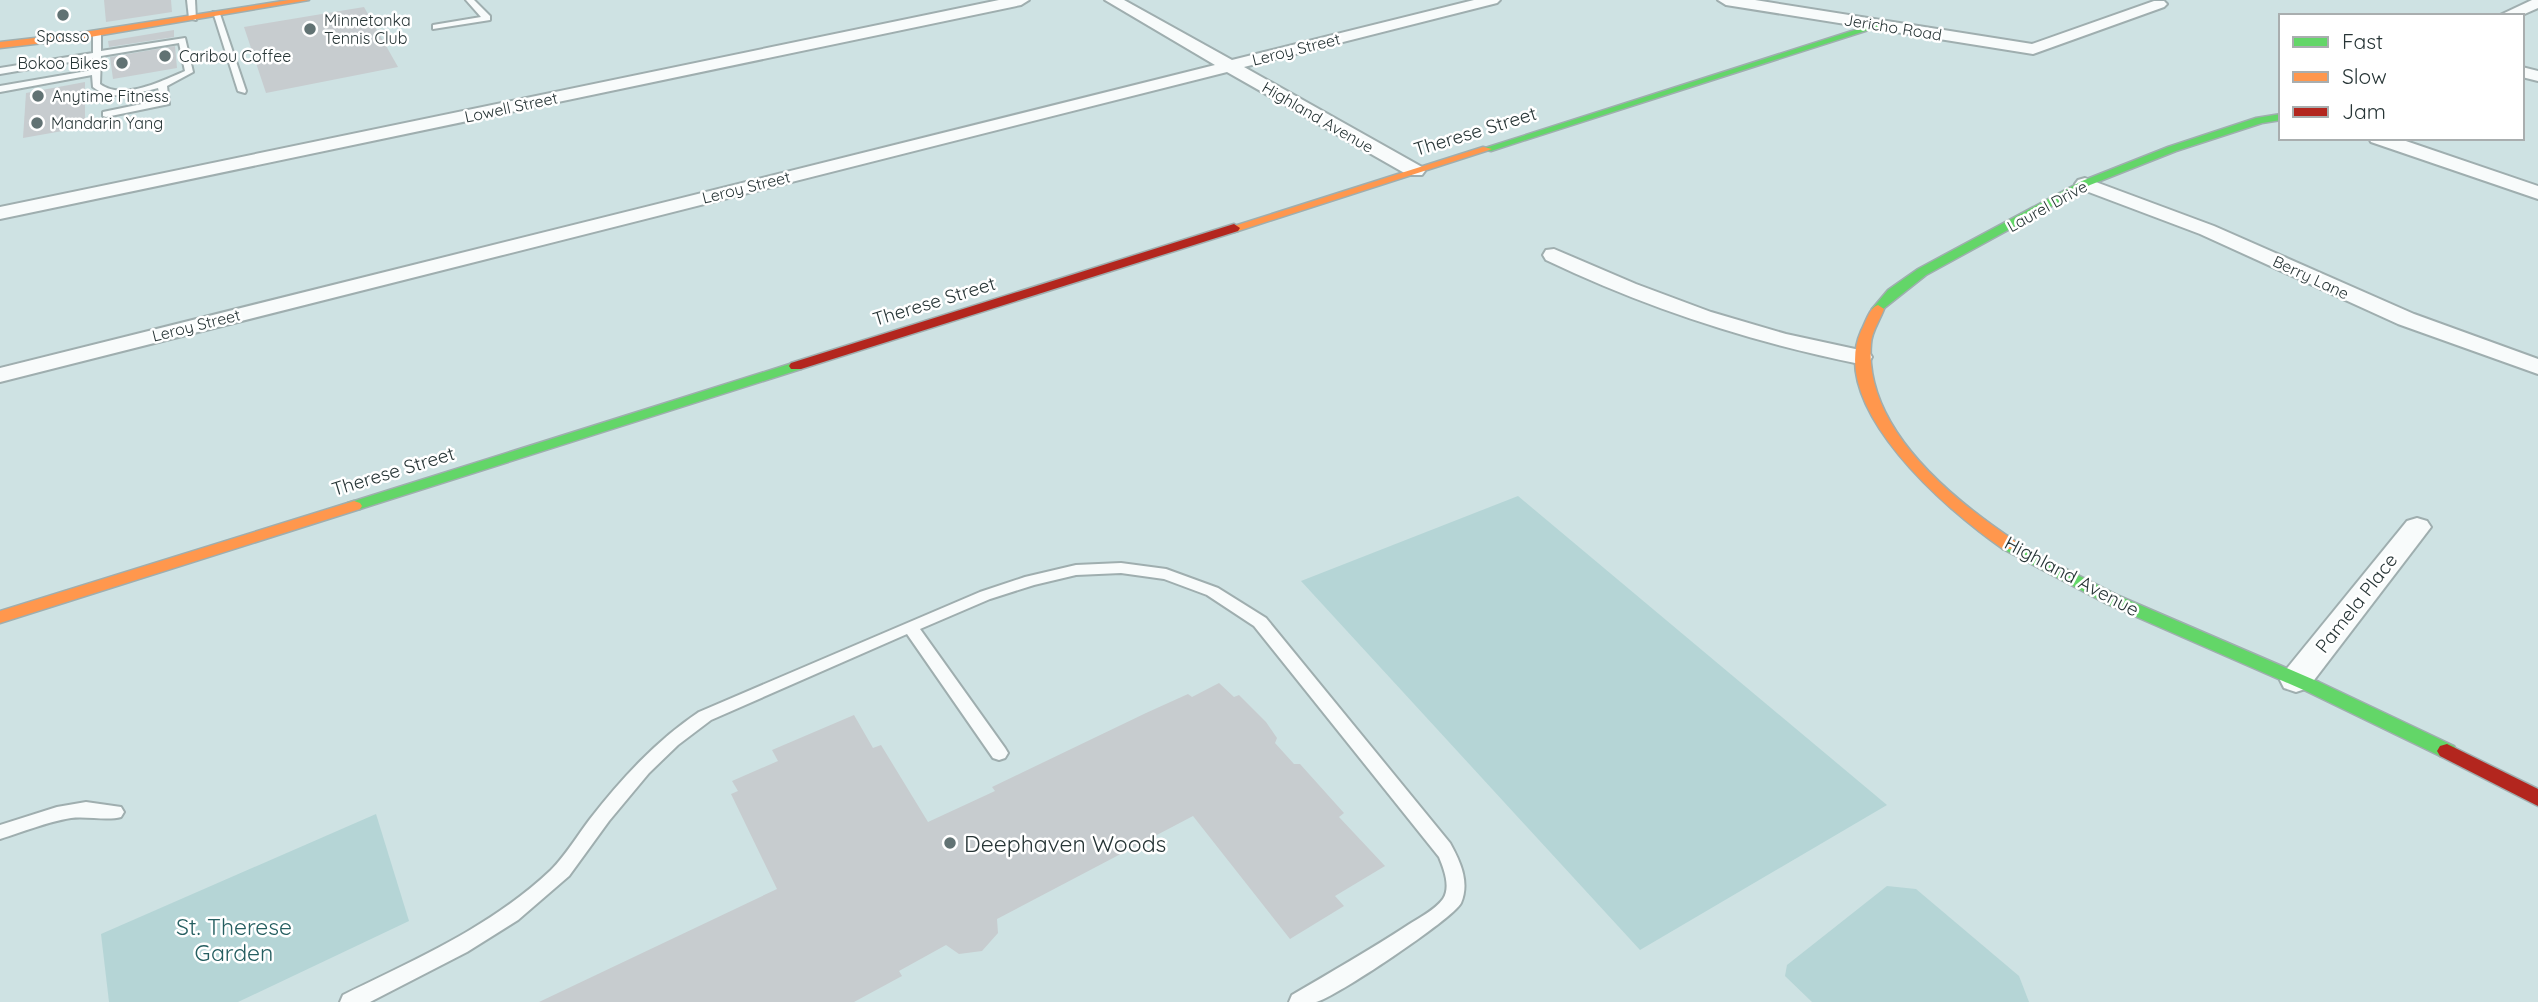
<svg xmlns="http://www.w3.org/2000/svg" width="2538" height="1002" viewBox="0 0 2538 1002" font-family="Quicksand,sans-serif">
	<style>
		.green { fill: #b5d5d6 }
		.building { fill: #c7cccf }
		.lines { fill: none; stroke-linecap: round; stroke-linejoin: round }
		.lane-casing { stroke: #9faeaf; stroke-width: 4 }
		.street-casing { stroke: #9faeaf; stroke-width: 4 }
		.fast-casing { stroke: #9faeaf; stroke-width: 3 }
		.slow-casing { stroke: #9faeaf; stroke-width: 3 }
		.jam-casing { stroke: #9faeaf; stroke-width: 3 }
		.lane { fill: #f8fbfb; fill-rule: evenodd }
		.street { fill: #f8fbfb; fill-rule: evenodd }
		.fast { fill: #63d668; fill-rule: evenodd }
		.slow { fill: #ff974d; fill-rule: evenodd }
		.jam { fill: #b3261e; fill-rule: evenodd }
		.poi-dot { fill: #617273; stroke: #fff; stroke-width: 2.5 }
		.labels { text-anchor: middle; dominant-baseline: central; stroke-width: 5; stroke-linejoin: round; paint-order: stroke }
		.far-poi-label { font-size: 16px; fill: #273536; stroke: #fff; text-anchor: start }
		.far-street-label { font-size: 16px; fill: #273536; stroke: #fff }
		.street-label { font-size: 19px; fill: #273536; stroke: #fff }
		.near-poi-label { font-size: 23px; fill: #273536; stroke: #fff; text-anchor: start }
		.near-park-label { font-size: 23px; fill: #255e60; stroke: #fff }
	</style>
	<rect width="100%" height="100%" fill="#cee2e3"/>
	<g class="green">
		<path d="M1518,496L1887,805L1640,950L1301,581Z"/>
		<path d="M376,814L409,921L238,1002H109L101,934Z"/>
		<path d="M1887,886L1916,889L2019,976L2029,1002H1812L1785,976L1787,965Z"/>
	</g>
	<g class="building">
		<path d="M104,0H171L172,12L106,22Z"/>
		<path d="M364,7L398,67L266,93L244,27Z"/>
		<path d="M174,30V37L109,47L108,41Z"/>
		<path d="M175,46L177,68L113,79L110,57Z"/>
		<path d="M85,82V127L23,138L26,93Z"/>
		<path d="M1219,683L1234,697L1239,695L1266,722L1277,738L1275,743L1294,764H1300L1344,813L1339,817L1385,866L1335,896L1344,906L1290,939L1193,816L997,919L998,933L982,951L959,954L946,945L899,971L902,976L854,1002H539L777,889L731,794L738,791L732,781L778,761L772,750L854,715L873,748L881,745L928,822L995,791L992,787L1146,713L1188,694L1192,697Z"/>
	</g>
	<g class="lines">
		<defs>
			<g id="lane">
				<path d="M187,0H195L196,20L189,18Z"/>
				<path d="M466,0H474L490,16V20L433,29V25L481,17Z"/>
				<path d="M213,12L220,14L246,91L245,93L238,91Z"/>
				<path d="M97,31L101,33V51L185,38L193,72L167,86L169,104L106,117L103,116V112L161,100L158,88C136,93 113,102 93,87L92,75L0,92V86L93,70V58L0,74V68L93,53V33ZM179,43L185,71C162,81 123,101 100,84L101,56Z"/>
				<path d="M1121,563L1166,569L1218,588L1266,618L1450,843C1460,861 1470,882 1461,903C1454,918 1333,999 1316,1002C1307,1002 1297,1002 1289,1002L1292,995C1331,972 1370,950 1408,925C1419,918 1435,910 1443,899C1451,887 1444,869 1439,857L1254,626L1207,595L1164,579L1121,573L1076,575L1034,585L990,599L920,629L1005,748L1008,753L1005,758L999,760L993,758L907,634L711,720L678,745L649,773L609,821L569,876L518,920L467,952L370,1002H340L343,995C416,959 491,927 551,870C566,855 577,836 590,819C622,778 656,741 699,712L980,592L1025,577L1076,565Z"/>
				<path d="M86,802L121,807L124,812L121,817C108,821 87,816 71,818C46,822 23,832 0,839V825L57,807Z"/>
			</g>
			<g id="street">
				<path d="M999,0H1029L1021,5L0,219V207Z"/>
				<path d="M1105,0H1124L1232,60L1474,0H1500L1497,3L1244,67L1422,167L1425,171L1422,175H1408L1227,72L0,382V368L1215,65Z"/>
				<path d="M1718,0H1755L2032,44L2154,1H2164L2167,4L2164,7L2033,54L1726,5Z"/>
				<path d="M2532,0H2538V8L2520,16H2498Z"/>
				<path d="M2522,67L2538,71V81L2522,77Z"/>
				<path d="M2369,138H2397L2538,186V199L2371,142Z"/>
				<path d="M2085,178L2214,226L2414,314L2538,359V374L2398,324L2200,234L2078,188L2075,184L2078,180Z"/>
				<path d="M1554,249L1636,284L1711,312L1786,334L1869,352L1872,357L1869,362L1860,364C1750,342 1647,308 1546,260L1543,255L1546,250Z"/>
				<path d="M2417,518L2427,521L2431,527L2308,688L2296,692L2284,688L2280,680L2284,672L2407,521Z"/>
			</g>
			<g id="fast">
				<path d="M1877,23L1884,25L1491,151L1482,149Z"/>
				<path d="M2281,114V120L2262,123L2176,151L2090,185L1926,275L1878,313L1872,309L1888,290L1918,269L2082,181L2168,147L2256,118Z"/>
				<path d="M796,362L803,366L801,369L360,509H348L346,506L348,503Z"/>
				<path d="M2009,540L2119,596L2319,682L2454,746L2457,751L2454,756L2447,758L2440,756L2306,691L2107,604L2003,549L2001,545L2003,541Z"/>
			</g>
			<g id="slow">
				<path d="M289,0H309L78,39L0,48V42L78,33Z"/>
				<path d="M1483,147L1492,149L1238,231L1234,232L1228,228Z"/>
				<path d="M1878,305L1884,309C1880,320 1871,333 1871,344C1864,428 1952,499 2015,541L2017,545L2015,549H2003C1948,511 1827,408 1861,331C1866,322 1869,308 1878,305Z"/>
				<path d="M354,501L360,503L362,506L360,509L0,623V611Z"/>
			</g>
			<g id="jam">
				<path d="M1234,224L1240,228L1238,231L801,369H791L789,366L791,363Z"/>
				<path d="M2447,744L2538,789V806L2440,756L2437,751L2440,746Z"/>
			</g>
		</defs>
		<use href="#lane" class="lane-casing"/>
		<use href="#street" class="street-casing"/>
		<use href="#fast" class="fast-casing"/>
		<use href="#slow" class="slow-casing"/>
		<use href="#jam" class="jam-casing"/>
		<use href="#lane" class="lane"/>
		<use href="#street" class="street"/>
		<use href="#fast" class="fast"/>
		<use href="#slow" class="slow"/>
		<use href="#jam" class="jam"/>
	</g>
	<g class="poi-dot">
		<circle cx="63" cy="15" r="7"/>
		<circle cx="310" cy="29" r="7"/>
		<circle cx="165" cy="56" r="7"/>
		<circle cx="122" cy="63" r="7"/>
		<circle cx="38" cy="96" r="7"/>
		<circle cx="37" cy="123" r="7"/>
		<circle cx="950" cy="843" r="7"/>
	</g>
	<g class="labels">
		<g class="far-poi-label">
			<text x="324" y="20">Minnetonka<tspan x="324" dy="18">Tennis Club</tspan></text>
			<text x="63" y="36" text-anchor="middle">Spasso</text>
			<text x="179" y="56">Caribou Coffee</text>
			<text x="108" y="63" text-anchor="end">Bokoo Bikes</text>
			<text x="52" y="96">Anytime Fitness</text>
			<text x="51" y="123">Mandarin Yang</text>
		</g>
		<g class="far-street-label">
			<text transform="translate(1893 27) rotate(9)">Jericho Road</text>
			<text transform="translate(1296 49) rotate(-14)">Leroy Street</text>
			<text transform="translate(511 107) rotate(-12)">Lowell Street</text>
			<text transform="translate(1318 117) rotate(30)">Highland Avenue</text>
			<text transform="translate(746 187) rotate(-14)">Leroy Street</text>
			<text transform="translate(2047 206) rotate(-29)">Laurel Drive</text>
			<text transform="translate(2311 277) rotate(25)">Berry Lane</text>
			<text transform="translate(196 325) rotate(-14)">Leroy Street</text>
		</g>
		<g class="street-label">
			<text transform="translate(1475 131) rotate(-17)">Therese Street</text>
			<text transform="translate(934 301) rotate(-17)">Therese Street</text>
			<text transform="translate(393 471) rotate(-17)">Therese Street</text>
			<text transform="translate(2072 576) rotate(28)">Highland Avenue</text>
			<text transform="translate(2356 603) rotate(-52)">Pamela Place</text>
		</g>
		<g class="near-poi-label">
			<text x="964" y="843">Deephaven Woods</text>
		</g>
		<g class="near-park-label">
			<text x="234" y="926">St. Therese<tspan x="234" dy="26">Garden</tspan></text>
		</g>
	</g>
	<rect x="2279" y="14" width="245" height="126" fill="#ffffff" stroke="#a9aeaf" stroke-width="2"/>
	<rect x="2293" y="37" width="35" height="10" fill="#63d668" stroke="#a9aeaf" stroke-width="2"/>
	<text x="2342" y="49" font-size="21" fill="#273536">Fast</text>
	<rect x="2293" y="72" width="35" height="10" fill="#ff974d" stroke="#a9aeaf" stroke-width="2"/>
	<text x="2342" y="84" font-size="21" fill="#273536">Slow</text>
	<rect x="2293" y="107" width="35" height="10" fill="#b3261e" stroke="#a9aeaf" stroke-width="2"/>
	<text x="2342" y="119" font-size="21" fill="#273536">Jam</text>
</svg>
